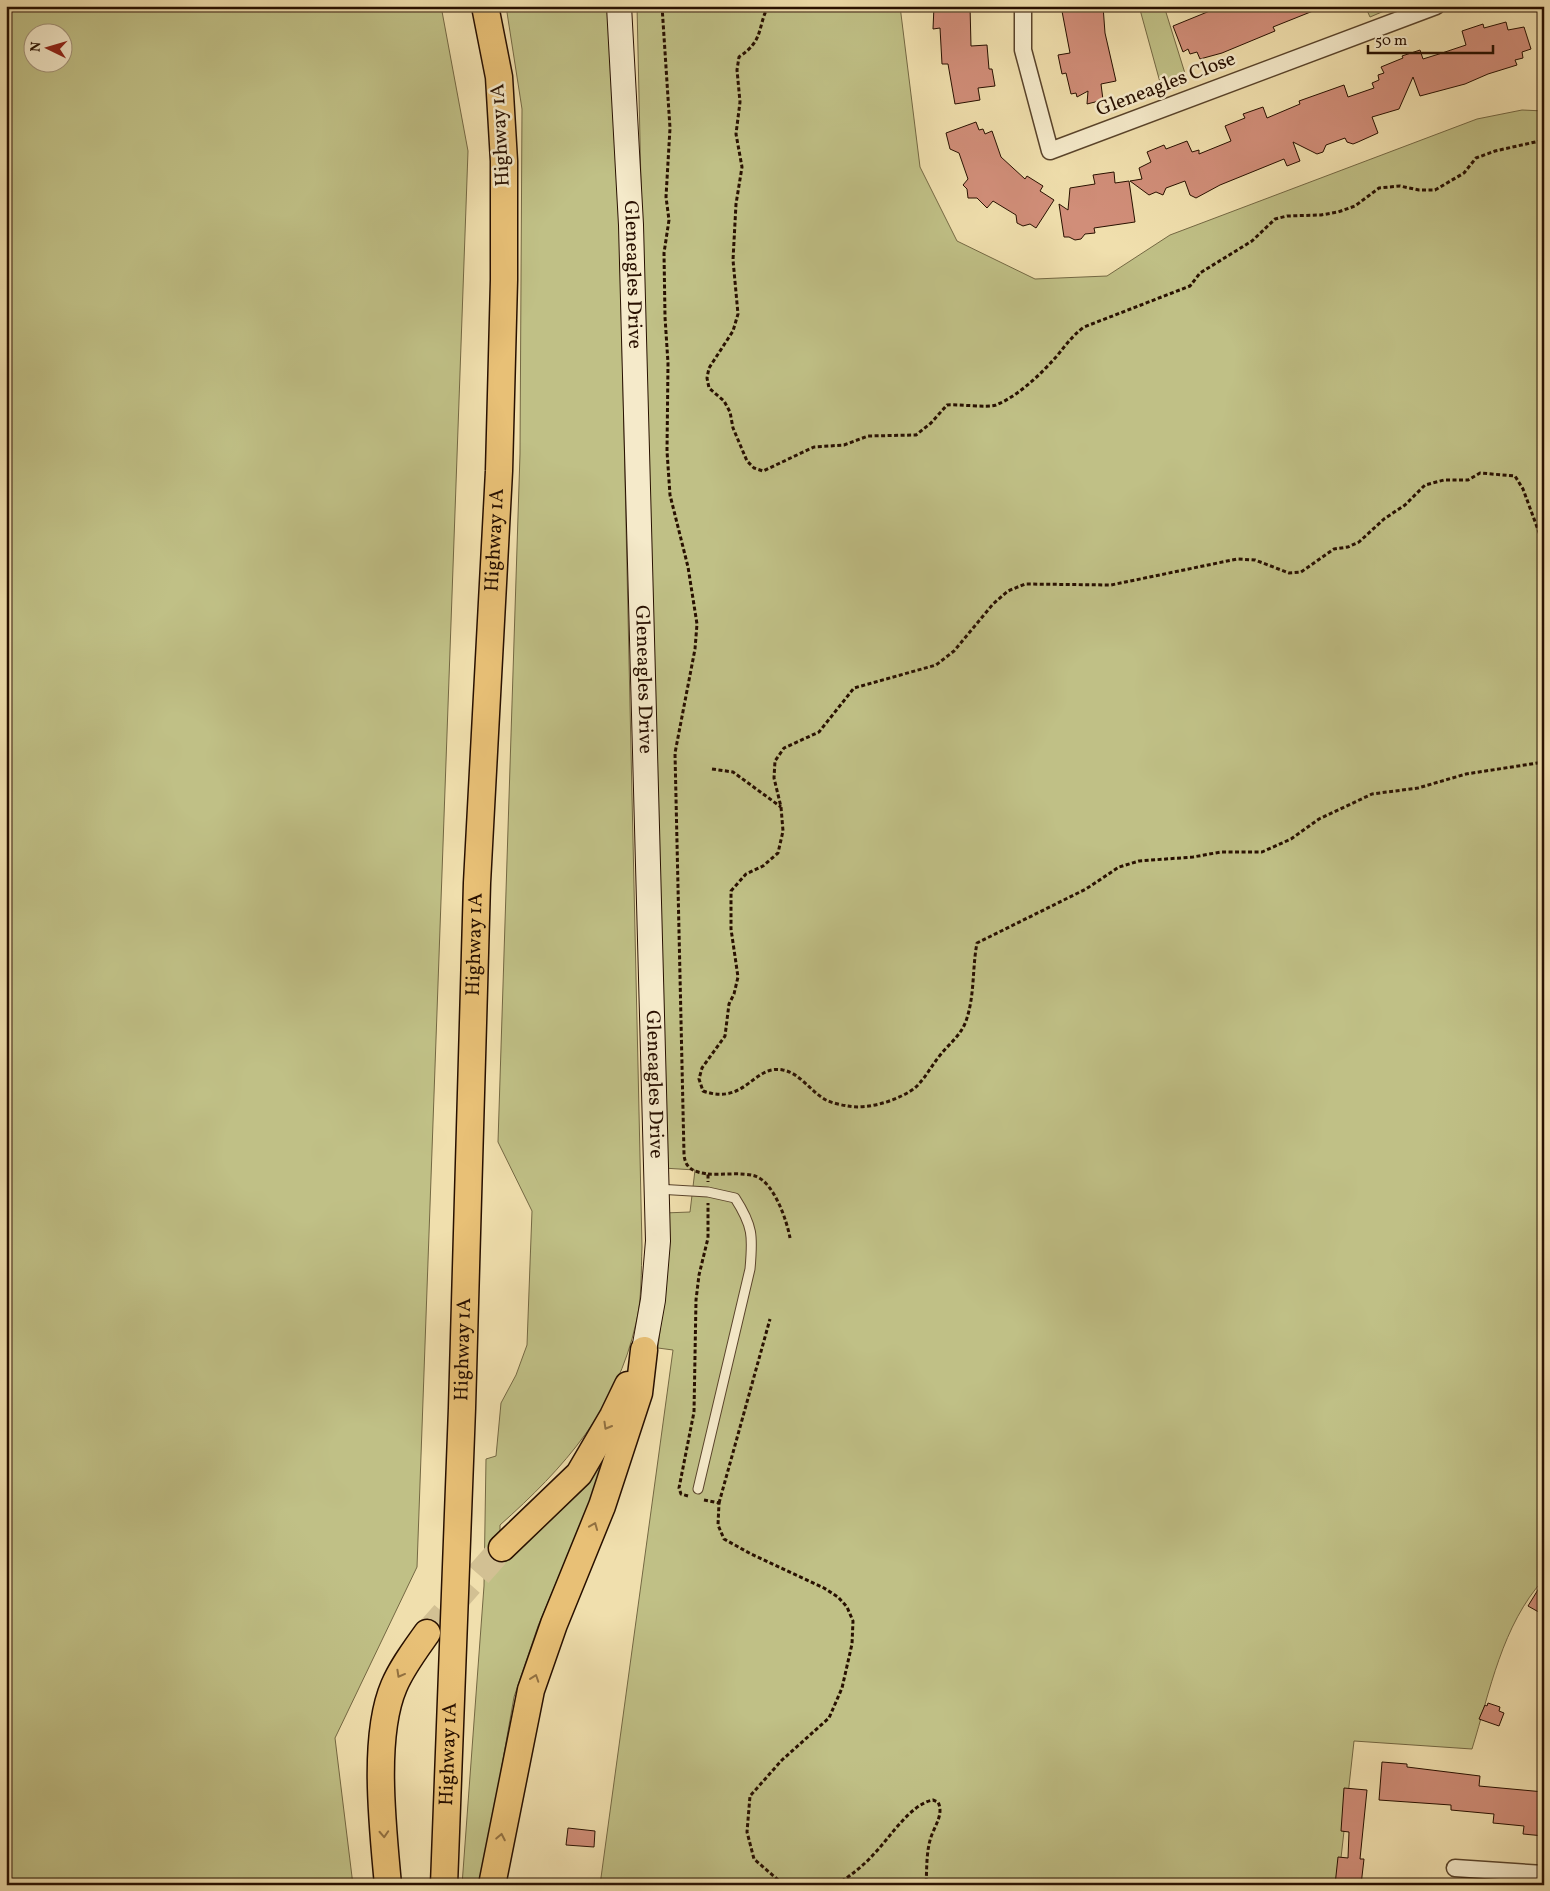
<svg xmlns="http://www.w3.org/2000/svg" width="1550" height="1891" viewBox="0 0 1550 1891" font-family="Vollkorn,serif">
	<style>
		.green { fill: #c0c086; stroke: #746843; fill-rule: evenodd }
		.building { fill: #d18e79; stroke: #281000 }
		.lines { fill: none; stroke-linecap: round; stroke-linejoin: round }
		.primary-tunnel { stroke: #d2c093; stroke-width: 26; stroke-dasharray: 26 13; stroke-linecap: butt }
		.lane-casing { stroke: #5a442b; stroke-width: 11 }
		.street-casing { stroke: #5a442b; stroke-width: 19 }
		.secondary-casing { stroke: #281000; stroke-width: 26 }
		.primary-casing { stroke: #281000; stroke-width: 29 }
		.path { stroke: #281000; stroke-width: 3; stroke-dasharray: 4 2.5; stroke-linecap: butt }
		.lane { stroke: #f5eaca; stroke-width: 9 }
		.street { stroke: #f5eaca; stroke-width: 16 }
		.secondary { stroke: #f5eaca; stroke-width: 24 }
		.primary { stroke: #e8c076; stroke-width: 26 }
		.oneway { stroke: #927141 }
		.labels { text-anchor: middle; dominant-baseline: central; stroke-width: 5; stroke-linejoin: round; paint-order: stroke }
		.street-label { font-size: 20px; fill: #281000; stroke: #f5eaca }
	</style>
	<rect width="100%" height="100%" fill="#f0dfad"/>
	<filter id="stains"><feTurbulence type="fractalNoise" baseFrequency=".004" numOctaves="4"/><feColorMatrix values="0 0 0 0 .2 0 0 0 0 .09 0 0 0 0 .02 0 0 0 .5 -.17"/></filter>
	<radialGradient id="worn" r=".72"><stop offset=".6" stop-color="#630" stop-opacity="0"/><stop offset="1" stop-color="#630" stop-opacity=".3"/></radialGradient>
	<g class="green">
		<path d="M6,6H441L468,151L417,1567L335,1738L353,1885H6ZM32,32H62V62H32Z"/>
		<path d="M506,6H608L618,163L642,1247C641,1271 642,1299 636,1323C617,1409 564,1468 500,1525V1561L543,1519L619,1416L598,1483L538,1626L514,1697L481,1885H462L484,1586L486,1459L496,1456L501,1403L516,1375L527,1345L532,1211L498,1142L520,454L522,109Z"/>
		<path d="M637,6H900L920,167L957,241L1035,279L1107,276L1170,235L1477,119L1522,110L1544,111V1579C1502,1625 1490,1691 1472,1749L1354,1741L1338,1885H600L673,1350L658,1348L664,1296V1213L690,1212L695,1170L663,1168Z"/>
		<path d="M1139,6H1164L1188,83L1163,93Z"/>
		<path d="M1365,6H1396L1370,17Z"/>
	</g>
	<g class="building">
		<path d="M934,6H970L971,46L987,45L989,69H992L995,86L978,88L980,100L955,104L948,64H942L940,28L933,29Z"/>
		<path d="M1061,6H1103L1105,33L1116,81L1101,84L1103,100L1087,104L1088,91L1077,97L1076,93L1071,94L1066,73L1062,74L1058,55L1070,53Z"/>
		<path d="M1222,6H1323V7L1273,27L1275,31L1222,53L1200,59L1197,52L1190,54L1188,49L1183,52L1173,26Z"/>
		<path d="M1506,22L1508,30L1524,27L1531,49L1522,52L1523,58L1515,60L1517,65L1488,74L1465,84L1420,96L1413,77L1399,109L1372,117L1378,133L1358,142L1353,144L1347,142L1345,138L1326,145L1323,152L1317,154L1293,142L1300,161L1287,166L1284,159L1220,185L1196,198L1190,195L1185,181L1166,188L1163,195L1156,192L1149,195L1130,181L1142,179L1139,168L1151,162L1147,152L1164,145L1166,149L1187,141L1192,152L1199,150V154L1231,141L1225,126L1245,118L1243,114L1263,107L1267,118L1300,104L1299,101L1344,85L1348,97L1374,88L1372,83L1379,80L1378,75L1384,73L1381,67L1403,58L1402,56L1420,50L1423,59L1439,54L1466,45L1462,31L1483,24L1484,28Z"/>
		<path d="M976,122L979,130L983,129L985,134L992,131L1001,157L1025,179L1027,176L1043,186L1040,191L1054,200L1036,228L1030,224L1023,226L1017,223L1016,215L993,201L987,208L977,198H968L967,189L963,185L968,179L959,153L950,149L946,133Z"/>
		<path d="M1114,172L1115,183L1129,181L1135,222L1094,228L1095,233L1085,234L1081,239L1075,240L1069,237H1064L1059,204L1068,210L1070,188L1095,184L1093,175Z"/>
		<path d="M1544,1580V1615L1528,1606Z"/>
		<path d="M1488,1703L1500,1707L1499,1711L1504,1713L1499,1726L1479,1719L1485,1705L1487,1706Z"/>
		<path d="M1382,1762L1407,1764V1767L1480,1776L1479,1786L1544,1792V1836L1523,1834L1524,1826L1493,1823L1494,1814L1451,1810V1805L1379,1800Z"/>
		<path d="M1344,1788L1367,1790L1360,1859H1364L1361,1885H1335L1338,1857L1348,1858L1349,1832L1341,1831Z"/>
		<path d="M568,1828L595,1831L594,1847L566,1845Z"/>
	</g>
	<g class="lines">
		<path class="primary-tunnel" d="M427,1633L502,1548"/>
		<defs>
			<path id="lane" d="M657,1189L708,1192L735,1198C753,1226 753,1236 750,1269L698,1489"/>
			<g id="street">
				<path d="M1023,6V50L1050,151L1436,6"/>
				<path d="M1455,1868L1544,1874"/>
			</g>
			<g id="secondary">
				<path id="s1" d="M619,6L631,225L658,1241L653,1300L644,1350"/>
			</g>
			<g id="primary">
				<path d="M502,1548L579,1474L613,1416L628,1385"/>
				<path d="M388,1885C383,1829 372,1737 394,1686C402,1667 415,1650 427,1633"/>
				<path id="s2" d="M444,1885L462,1408L477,883L499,471L504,280V161L499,77L485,6"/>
				<path d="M492,1885L531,1690L554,1624L602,1506L639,1393L644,1350"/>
			</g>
		</defs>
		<use href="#lane" class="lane-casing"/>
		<use href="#street" class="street-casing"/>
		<use href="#secondary" class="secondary-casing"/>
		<use href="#primary" class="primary-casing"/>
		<g class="path">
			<path d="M662,6L670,128L666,197L669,220L664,253L665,317L668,363L667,451L670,495L688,567L697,624L695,649L675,753L684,1154C685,1169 694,1172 708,1174V1182"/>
			<path d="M768,6C757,29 764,40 739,57L737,70L740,102L736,134L742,167L736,204L733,260L738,314L733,331L709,368L707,378L709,388L724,401L730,412L733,428L747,461L754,468L763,471L814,447L844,445L868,436L916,435L931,423L947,405C960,404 986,408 996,405C1018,396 1040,375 1056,357C1066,345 1071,337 1084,327L1190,286L1200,273L1252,241L1275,219L1287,216L1321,215L1338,212L1355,206L1379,188L1400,186L1419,190H1435L1464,173L1476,158L1495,151L1544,140"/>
			<path d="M1544,546L1523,489L1515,476L1480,473L1468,480H1444L1425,485L1405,505L1384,519L1359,542L1348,547L1334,549L1301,572L1289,573L1255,560L1237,559L1111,585L1025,584L1008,591L993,604L954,651L936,665L854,688L819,732L784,748L775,761L774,778L781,807L783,831L778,853L763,866L746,874L731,891V929L738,977L734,994L729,1004L725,1036L702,1068L699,1079L703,1091C746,1106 753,1064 783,1070C800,1073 811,1092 826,1100C832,1103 841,1105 848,1106C868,1110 900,1100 916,1087C926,1077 932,1065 941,1054C950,1043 961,1035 966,1021C975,995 972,969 977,943L1086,889L1119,867L1139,861L1193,857L1221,852H1262L1291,839L1319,819L1372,794L1418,788L1466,774L1544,762"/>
			<path d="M712,769L733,772L781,807"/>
			<path d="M708,1174C722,1175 742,1172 755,1176C774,1182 787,1221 790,1238"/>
			<path d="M688,1496L681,1494L679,1488L694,1412L696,1300L699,1275L708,1238V1203"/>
			<path d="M704,1500L719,1503L718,1525L724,1539L751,1554L824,1588L838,1597L847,1607L853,1621L852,1644L842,1688L829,1718L782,1760L750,1796L747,1832L754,1859L784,1885"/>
			<path d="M719,1503L770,1319"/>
			<path d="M836,1885C850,1876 862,1867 873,1855C889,1839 910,1804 933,1800L938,1802C944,1814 935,1825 931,1837C926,1852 927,1869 926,1885"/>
		</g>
		<use href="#lane" class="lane"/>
		<use href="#street" class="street"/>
		<use href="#secondary" class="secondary"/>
		<use href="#primary" class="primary"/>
	</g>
	<defs><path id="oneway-chevron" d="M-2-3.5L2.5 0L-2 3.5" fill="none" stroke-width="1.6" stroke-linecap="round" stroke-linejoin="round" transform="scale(1.25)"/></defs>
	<g class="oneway">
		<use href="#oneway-chevron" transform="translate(607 1426) rotate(120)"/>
		<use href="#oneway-chevron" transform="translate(594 1526) rotate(-68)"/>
		<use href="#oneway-chevron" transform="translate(400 1674) rotate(119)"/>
		<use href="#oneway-chevron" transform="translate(535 1678) rotate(-71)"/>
		<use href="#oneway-chevron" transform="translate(384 1834) rotate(87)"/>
		<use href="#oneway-chevron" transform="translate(501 1837) rotate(-79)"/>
	</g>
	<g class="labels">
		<g class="street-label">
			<text transform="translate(1166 85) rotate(-21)">Gleneagles Close</text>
			<text transform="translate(501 135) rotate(-93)">Highway 1A</text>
			<text stroke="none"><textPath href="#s1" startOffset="269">Gleneagles Drive</textPath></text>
			<text stroke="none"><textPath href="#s2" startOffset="1346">Highway 1A</textPath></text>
			<text stroke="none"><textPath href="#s1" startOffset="674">Gleneagles Drive</textPath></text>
			<text stroke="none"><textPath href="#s2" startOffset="941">Highway 1A</textPath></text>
			<text stroke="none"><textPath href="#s1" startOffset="1079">Gleneagles Drive</textPath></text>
			<text stroke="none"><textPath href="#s2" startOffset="536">Highway 1A</textPath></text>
			<text stroke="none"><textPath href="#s2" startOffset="131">Highway 1A</textPath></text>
		</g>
	</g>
	<rect width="1550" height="1891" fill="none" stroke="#f0dfad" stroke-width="25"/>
	<rect x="8" y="8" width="1535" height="1876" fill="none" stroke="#281000" stroke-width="2.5"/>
	<rect x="12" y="12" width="1525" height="1866" fill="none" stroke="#281000"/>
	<g transform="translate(48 48) rotate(275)"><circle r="24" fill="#f5eaca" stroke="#a39379"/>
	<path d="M0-4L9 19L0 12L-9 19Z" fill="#8f2418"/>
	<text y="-8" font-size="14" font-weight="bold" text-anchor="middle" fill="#281000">N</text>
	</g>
	<path d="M1368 45v8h125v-8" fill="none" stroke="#281000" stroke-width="2.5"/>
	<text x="1375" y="45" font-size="15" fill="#281000" stroke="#f5eaca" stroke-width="4" paint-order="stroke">50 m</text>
	<rect width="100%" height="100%" filter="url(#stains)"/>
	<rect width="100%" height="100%" fill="url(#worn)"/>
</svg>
